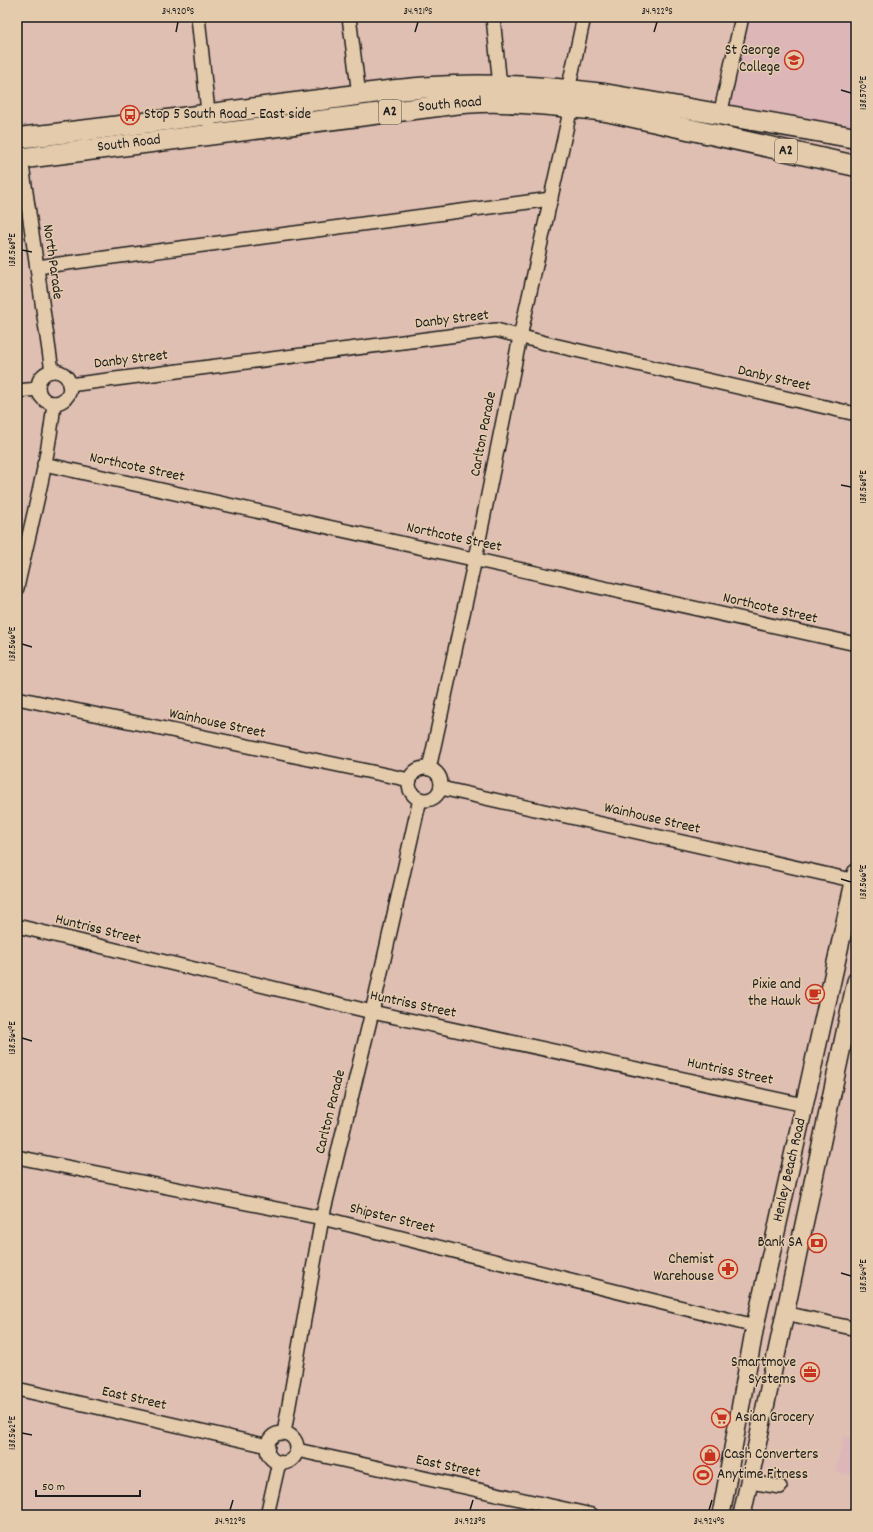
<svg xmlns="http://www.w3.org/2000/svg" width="873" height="1532" viewBox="0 0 873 1532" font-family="Dekko,sans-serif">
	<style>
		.built { fill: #ddb7b8 }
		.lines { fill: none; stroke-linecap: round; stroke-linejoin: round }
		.minor-casing { stroke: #1c1c1c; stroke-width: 16 }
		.major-casing { stroke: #1c1c1c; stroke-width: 20 }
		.highway-casing { stroke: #1c1c1c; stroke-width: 23 }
		.minor { stroke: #e4cbac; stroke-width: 13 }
		.major { stroke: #e4cbac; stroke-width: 17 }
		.highway { stroke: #e4cbac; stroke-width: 20 }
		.ticks { fill: none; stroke: #1c1c1c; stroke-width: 1.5 }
		.labels { text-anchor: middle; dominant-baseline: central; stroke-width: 3; stroke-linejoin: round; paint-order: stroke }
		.shield { fill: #e4cbac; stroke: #585047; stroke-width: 1 }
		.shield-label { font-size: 14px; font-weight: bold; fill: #1c1c1c }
		.poi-label { font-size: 15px; fill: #1c1c1c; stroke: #e4cbac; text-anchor: end }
		.street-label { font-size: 15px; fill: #1c1c1c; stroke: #e4cbac }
		.neatline { fill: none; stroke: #1c1c1c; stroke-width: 1.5 }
		.ticks-label { font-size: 10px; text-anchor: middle; fill: #1c1c1c }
	</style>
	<rect width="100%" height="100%" fill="#e0bfb3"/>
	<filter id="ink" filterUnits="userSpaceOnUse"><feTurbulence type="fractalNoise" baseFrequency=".025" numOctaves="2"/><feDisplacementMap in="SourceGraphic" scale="8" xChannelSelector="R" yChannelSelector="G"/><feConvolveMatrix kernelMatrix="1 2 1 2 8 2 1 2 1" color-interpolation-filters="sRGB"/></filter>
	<g filter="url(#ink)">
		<g class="built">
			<path d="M742,17H856V139L720,115Z"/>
			<path d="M844,1436L856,1439V1477L835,1472Z"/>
		</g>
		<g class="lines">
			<defs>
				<g id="minor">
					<path d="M198,17L209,122"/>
					<path d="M349,17L359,95"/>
					<path d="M493,17L500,86"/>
					<path d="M568,90L584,17"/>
					<path d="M720,115L742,17"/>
					<path d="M19,153L21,158L52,371"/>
					<path d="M37,267L551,199"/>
					<circle cx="54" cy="387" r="16"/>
					<path d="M69,385L496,330L549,344L856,414"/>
					<path d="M17,391L38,389"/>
					<path d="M44,464L856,644"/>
					<path d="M17,588C30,527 48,465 54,403"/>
					<path d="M17,698L410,780"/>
					<circle cx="425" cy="784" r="16"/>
					<path d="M429,769L475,559L520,337L571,107"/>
					<path d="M441,788L856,881"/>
					<path d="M17,926L372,1012L804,1105"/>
					<path d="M17,1157L322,1218L755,1326"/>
					<path d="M785,1313L856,1329"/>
					<path d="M17,1389L268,1446"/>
					<path d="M284,1433L322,1218L372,1012L420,799"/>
					<circle cx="282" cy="1448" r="15"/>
					<path d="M297,1450L592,1515"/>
					<path d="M750,1482L780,1487"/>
					<path d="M267,1515L279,1462"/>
				</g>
				<g id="major">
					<path d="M721,1515L755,1326L856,873"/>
					<path d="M742,1515L856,981"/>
				</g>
				<g id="highway">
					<path d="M17,138C118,128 219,112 320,100C357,95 394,89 432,87C489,83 547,87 604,94L856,138"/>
					<path d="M17,159L438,106C460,103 481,101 503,102C537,103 572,107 606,111L856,166"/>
				</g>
			</defs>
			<use href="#minor" class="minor-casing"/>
			<use href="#major" class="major-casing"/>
			<use href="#highway" class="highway-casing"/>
			<use href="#minor" class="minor"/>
			<use href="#major" class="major"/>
			<use href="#highway" class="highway"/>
		</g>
	</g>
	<path class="ticks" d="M176,32L178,22M415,32L418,22M654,32L657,22M841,90L851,93M22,250L32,252M841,485L851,487M22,644L32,647M841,879L851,882M22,1038L32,1041M841,1273L851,1276M22,1433L32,1435M230,1510L233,1500M470,1510L473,1500M709,1510L712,1500"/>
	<defs>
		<symbol id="university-ring" viewBox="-11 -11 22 22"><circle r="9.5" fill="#e4cbac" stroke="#c8321e" stroke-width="1.5"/><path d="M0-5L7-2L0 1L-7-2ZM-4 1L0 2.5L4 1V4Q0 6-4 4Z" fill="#c8321e"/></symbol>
		<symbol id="bus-ring" viewBox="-11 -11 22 22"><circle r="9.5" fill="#e4cbac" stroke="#c8321e" stroke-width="1.5"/><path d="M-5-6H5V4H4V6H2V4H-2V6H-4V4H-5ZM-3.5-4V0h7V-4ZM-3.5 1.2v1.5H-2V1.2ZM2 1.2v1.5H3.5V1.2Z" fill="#c8321e"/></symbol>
		<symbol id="cafe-ring" viewBox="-11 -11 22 22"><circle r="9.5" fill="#e4cbac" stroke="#c8321e" stroke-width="1.5"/><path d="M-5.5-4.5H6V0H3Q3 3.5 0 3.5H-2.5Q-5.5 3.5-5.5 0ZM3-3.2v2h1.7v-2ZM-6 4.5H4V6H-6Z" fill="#c8321e"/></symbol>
		<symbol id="bank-ring" viewBox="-11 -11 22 22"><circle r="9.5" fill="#e4cbac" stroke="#c8321e" stroke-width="1.5"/><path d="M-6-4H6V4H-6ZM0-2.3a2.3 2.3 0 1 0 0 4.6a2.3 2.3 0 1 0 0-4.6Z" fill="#c8321e"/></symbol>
		<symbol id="pharmacy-ring" viewBox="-11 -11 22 22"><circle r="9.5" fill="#e4cbac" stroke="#c8321e" stroke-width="1.5"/><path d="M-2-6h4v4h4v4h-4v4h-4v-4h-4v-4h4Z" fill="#c8321e"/></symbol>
		<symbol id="office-ring" viewBox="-11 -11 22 22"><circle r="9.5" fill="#e4cbac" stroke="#c8321e" stroke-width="1.5"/><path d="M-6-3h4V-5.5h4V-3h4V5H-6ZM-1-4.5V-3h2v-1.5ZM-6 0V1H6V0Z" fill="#c8321e"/></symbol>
		<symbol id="supermarket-ring" viewBox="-11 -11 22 22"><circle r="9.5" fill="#e4cbac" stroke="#c8321e" stroke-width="1.5"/><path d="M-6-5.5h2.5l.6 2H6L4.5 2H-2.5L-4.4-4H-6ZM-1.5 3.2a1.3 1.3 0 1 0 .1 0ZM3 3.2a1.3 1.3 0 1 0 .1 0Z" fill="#c8321e"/></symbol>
		<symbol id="shop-ring" viewBox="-11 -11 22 22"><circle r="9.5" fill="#e4cbac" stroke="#c8321e" stroke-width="1.5"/><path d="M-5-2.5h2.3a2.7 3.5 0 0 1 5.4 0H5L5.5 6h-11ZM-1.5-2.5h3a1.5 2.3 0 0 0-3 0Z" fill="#c8321e"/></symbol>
		<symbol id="stadium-ring" viewBox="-11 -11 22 22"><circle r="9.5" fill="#e4cbac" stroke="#c8321e" stroke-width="1.5"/><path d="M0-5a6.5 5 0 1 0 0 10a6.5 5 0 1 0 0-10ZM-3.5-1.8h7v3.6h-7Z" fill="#c8321e"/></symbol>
	</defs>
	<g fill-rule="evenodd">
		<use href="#university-ring" x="783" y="49" width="22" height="22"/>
		<use href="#bus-ring" x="119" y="104" width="22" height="22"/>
		<use href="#cafe-ring" x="804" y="983" width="22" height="22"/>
		<use href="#bank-ring" x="806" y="1232" width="22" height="22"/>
		<use href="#pharmacy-ring" x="717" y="1258" width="22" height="22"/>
		<use href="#office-ring" x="799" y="1361" width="22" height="22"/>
		<use href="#supermarket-ring" x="710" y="1407" width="22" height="22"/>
		<use href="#shop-ring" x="699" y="1444" width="22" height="22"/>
		<use href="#stadium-ring" x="692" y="1464" width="22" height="22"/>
	</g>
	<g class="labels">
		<g class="shield">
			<rect x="379" y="100" width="22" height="24" rx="3"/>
			<rect x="775" y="139" width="22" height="24" rx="3"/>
		</g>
		<g class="shield-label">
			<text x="390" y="112">A2</text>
			<text x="786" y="151">A2</text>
		</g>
		<g class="poi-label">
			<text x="780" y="51">St George<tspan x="780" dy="17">College</tspan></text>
			<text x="144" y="115" text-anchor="start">Stop 5 South Road - East side</text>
			<text x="801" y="985">Pixie and<tspan x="801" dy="17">the Hawk</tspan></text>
			<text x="803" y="1243">Bank SA</text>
			<text x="714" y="1260">Chemist<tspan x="714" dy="17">Warehouse</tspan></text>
			<text x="796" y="1363">Smartmove<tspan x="796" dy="17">Systems</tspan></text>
			<text x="735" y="1418" text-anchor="start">Asian Grocery</text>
			<text x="724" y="1455" text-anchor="start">Cash Converters</text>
			<text x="717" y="1475" text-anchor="start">Anytime Fitness</text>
		</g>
		<g class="street-label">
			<text transform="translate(450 105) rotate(-5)">South Road</text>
			<text transform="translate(129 144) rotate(-7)">South Road</text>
			<text transform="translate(52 262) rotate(82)">North Parade</text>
			<text transform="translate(452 320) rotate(-7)">Danby Street</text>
			<text transform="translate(131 360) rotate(-7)">Danby Street</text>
			<text transform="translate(774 379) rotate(13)">Danby Street</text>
			<text transform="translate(484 434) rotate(-79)">Carlton Parade</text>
			<text transform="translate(137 468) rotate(12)">Northcote Street</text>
			<text transform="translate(454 538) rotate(12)">Northcote Street</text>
			<text transform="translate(770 609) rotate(13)">Northcote Street</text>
			<text transform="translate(217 724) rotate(12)">Wainhouse Street</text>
			<text transform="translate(652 819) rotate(13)">Wainhouse Street</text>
			<text transform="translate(98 930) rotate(14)">Huntriss Street</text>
			<text transform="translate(413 1005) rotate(12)">Huntriss Street</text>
			<text transform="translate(730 1072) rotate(12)">Huntriss Street</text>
			<text transform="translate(331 1112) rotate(-76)">Carlton Parade</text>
			<text transform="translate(790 1170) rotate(-77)">Henley Beach Road</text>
			<text transform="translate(392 1219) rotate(14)">Shipster Street</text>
			<text transform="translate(134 1399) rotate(13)">East Street</text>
			<text transform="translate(448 1467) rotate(12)">East Street</text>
		</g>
	</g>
	<rect width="873" height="1532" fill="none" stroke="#e4cbac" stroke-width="44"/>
	<path d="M36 1490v6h104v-6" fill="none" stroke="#1c1c1c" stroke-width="2"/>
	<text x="42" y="1490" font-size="12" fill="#1c1c1c" stroke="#e4cbac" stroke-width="3" paint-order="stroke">50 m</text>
	<rect x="22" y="22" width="829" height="1488" class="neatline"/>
	<g class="ticks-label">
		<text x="178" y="14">34.920°S</text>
		<text x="418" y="14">34.921°S</text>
		<text x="657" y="14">34.922°S</text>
		<text transform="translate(862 93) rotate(-90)" y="4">138.570°E</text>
		<text transform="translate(11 250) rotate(-90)" y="4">138.568°E</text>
		<text transform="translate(862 487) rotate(-90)" y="4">138.568°E</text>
		<text transform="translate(11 644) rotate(-90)" y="4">138.566°E</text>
		<text transform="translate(862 882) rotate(-90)" y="4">138.566°E</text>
		<text transform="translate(11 1038) rotate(-90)" y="4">138.564°E</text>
		<text transform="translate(862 1276) rotate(-90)" y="4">138.564°E</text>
		<text transform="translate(11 1433) rotate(-90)" y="4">138.562°E</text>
		<text x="230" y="1524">34.922°S</text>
		<text x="470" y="1524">34.923°S</text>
		<text x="709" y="1524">34.924°S</text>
	</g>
</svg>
